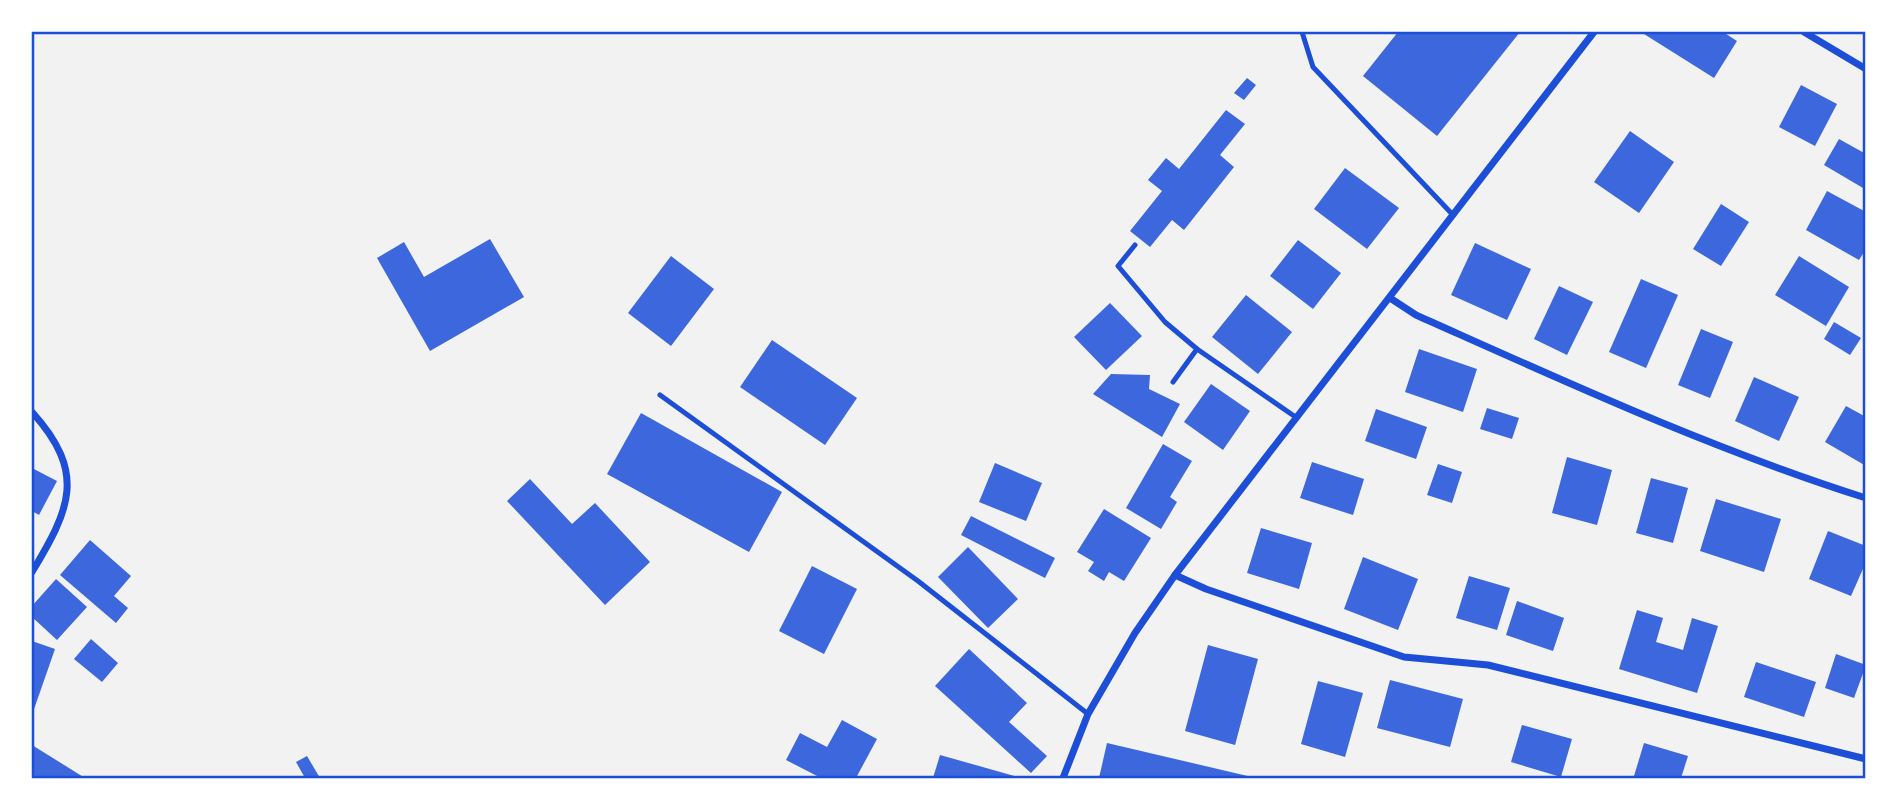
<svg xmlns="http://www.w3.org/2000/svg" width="1897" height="810" viewBox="0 0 1897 810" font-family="Roboto,sans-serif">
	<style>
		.building { fill: #3d67dc }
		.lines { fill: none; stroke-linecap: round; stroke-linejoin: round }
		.service { stroke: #1d4ed8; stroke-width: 5 }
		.minor { stroke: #1d4ed8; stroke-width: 7 }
		.neatline { fill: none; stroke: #1d4ed8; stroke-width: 2.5 }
	</style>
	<rect width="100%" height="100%" fill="#f2f2f2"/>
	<g class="building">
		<path d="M1398,32H1520L1437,136L1363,76Z"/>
		<path d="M1646,32H1723L1737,41L1714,78L1644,34Z"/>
		<path d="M1247,78L1256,85L1244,100L1234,93Z"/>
		<path d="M1801,85L1837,104L1815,146L1779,127Z"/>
		<path d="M1226,110L1245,124L1220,155L1234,167L1184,230L1172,220L1150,247L1130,231L1162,191L1148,180L1166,158L1179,169Z"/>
		<path d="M1630,131L1674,162L1639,213L1594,182Z"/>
		<path d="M1839,139L1866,154L1863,188L1824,165Z"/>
		<path d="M1345,168L1399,208L1367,249L1314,209Z"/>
		<path d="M1827,191L1866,212V249L1859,260L1806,230Z"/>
		<path d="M1721,204L1749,222L1721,266L1693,249Z"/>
		<path d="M490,239L524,297L430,351L377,258L404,242L424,277Z"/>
		<path d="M1298,240L1341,273L1313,309L1270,276Z"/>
		<path d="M1475,243L1531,269L1507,320L1451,295Z"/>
		<path d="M671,256L714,289L671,346L628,313Z"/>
		<path d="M1799,256L1849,287L1826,326L1775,295Z"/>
		<path d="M1641,279L1678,295L1646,368L1609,352Z"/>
		<path d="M1559,286L1593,302L1567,355L1534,339Z"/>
		<path d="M1246,295L1292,332L1258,374L1212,337Z"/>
		<path d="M1110,303L1142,336L1106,370L1074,337Z"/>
		<path d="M1834,322L1861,338L1850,355L1824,339Z"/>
		<path d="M1701,329L1733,342L1710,398L1678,385Z"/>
		<path d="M772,340L857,398L825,445L740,387Z"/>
		<path d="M1419,349L1477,369L1463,412L1405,392Z"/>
		<path d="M1111,374L1150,375L1149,389L1180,404L1162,437L1093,394Z"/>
		<path d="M1754,377L1799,397L1779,441L1735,421Z"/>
		<path d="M1211,384L1250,411L1223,450L1184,422Z"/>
		<path d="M1846,406L1866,417V466L1825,442Z"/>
		<path d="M1487,408L1519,418L1512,439L1480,429Z"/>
		<path d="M1376,409L1427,427L1416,459L1365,441Z"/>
		<path d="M641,413L782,492L749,552L607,474Z"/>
		<path d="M1163,444L1192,461L1170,497L1177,502L1161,529L1126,508Z"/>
		<path d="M1567,457L1612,470L1597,525L1552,513Z"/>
		<path d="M1312,462L1364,479L1353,515L1300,498Z"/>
		<path d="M995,463L1042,483L1026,521L979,502Z"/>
		<path d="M1438,464L1462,472L1452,503L1427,495Z"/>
		<path d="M32,468L57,481L39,515L32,511Z"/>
		<path d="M1651,478L1688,488L1673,543L1636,533Z"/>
		<path d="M530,479L572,524L595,503L650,562L605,605L507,501Z"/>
		<path d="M1716,499L1781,519L1764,572L1700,551Z"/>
		<path d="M1104,509L1151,538L1124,581L1109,572L1104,581L1088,571L1094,562L1077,552Z"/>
		<path d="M971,516L1055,558L1045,578L961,535Z"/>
		<path d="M1261,528L1312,543L1299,589L1247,573Z"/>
		<path d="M1828,531L1866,546V562L1851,596L1809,579Z"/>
		<path d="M90,540L131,576L114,596L128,608L116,623L60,575Z"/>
		<path d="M968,547L1018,599L988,628L938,577Z"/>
		<path d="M1363,557L1418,579L1398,630L1344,609Z"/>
		<path d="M812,566L857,589L824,654L779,631Z"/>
		<path d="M1469,576L1510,588L1497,630L1456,618Z"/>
		<path d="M56,579L87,607L57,640L32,617V606Z"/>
		<path d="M1517,601L1564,618L1553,651L1506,635Z"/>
		<path d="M1637,610L1663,618L1656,642L1683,650L1692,618L1718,626L1697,693L1619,669Z"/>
		<path d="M91,639L118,663L102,682L74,659Z"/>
		<path d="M32,641L55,649L32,715Z"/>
		<path d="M1208,645L1258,659L1235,745L1185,731Z"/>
		<path d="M969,649L1027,703L1009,722L1047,756L1031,773L935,686Z"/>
		<path d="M1836,654L1866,665L1854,698L1825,688Z"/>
		<path d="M1756,662L1816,682L1804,717L1744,697Z"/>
		<path d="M1390,680L1463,699L1450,747L1377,728Z"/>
		<path d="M1318,681L1363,693L1345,757L1301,744Z"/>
		<path d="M842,720L877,739L856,778H821L786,760L800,733L827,747Z"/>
		<path d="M1522,725L1572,739L1561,777L1511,762Z"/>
		<path d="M1107,743L1252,777V778H1099Z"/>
		<path d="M1644,743L1688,756L1681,778L1634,776Z"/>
		<path d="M32,745L85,778H32Z"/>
		<path d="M940,755L1022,778H933Z"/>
		<path d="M307,756L320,778H305L296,762Z"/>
	</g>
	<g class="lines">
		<g class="service">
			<path d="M1302,32L1313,67L1453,215"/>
			<path d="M1135,245L1118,266L1165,322L1197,349L1297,418"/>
			<path d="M1173,382L1197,349"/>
			<path d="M660,395L918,581L1088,714"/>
		</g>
		<g class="minor">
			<path d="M1804,32L1866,69"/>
			<path d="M1390,298L1416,315C1564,381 1711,449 1866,498"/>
			<path d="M32,412C87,473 70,509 32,572"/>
			<path d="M1175,575L1206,589L1404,657L1488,665L1866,759"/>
			<path d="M1063,778L1088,714L1135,633L1175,575L1594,32"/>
		</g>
	</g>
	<rect width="1897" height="810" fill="none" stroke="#ffffff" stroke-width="66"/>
	<rect x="33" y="33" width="1831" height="744" class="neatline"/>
</svg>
